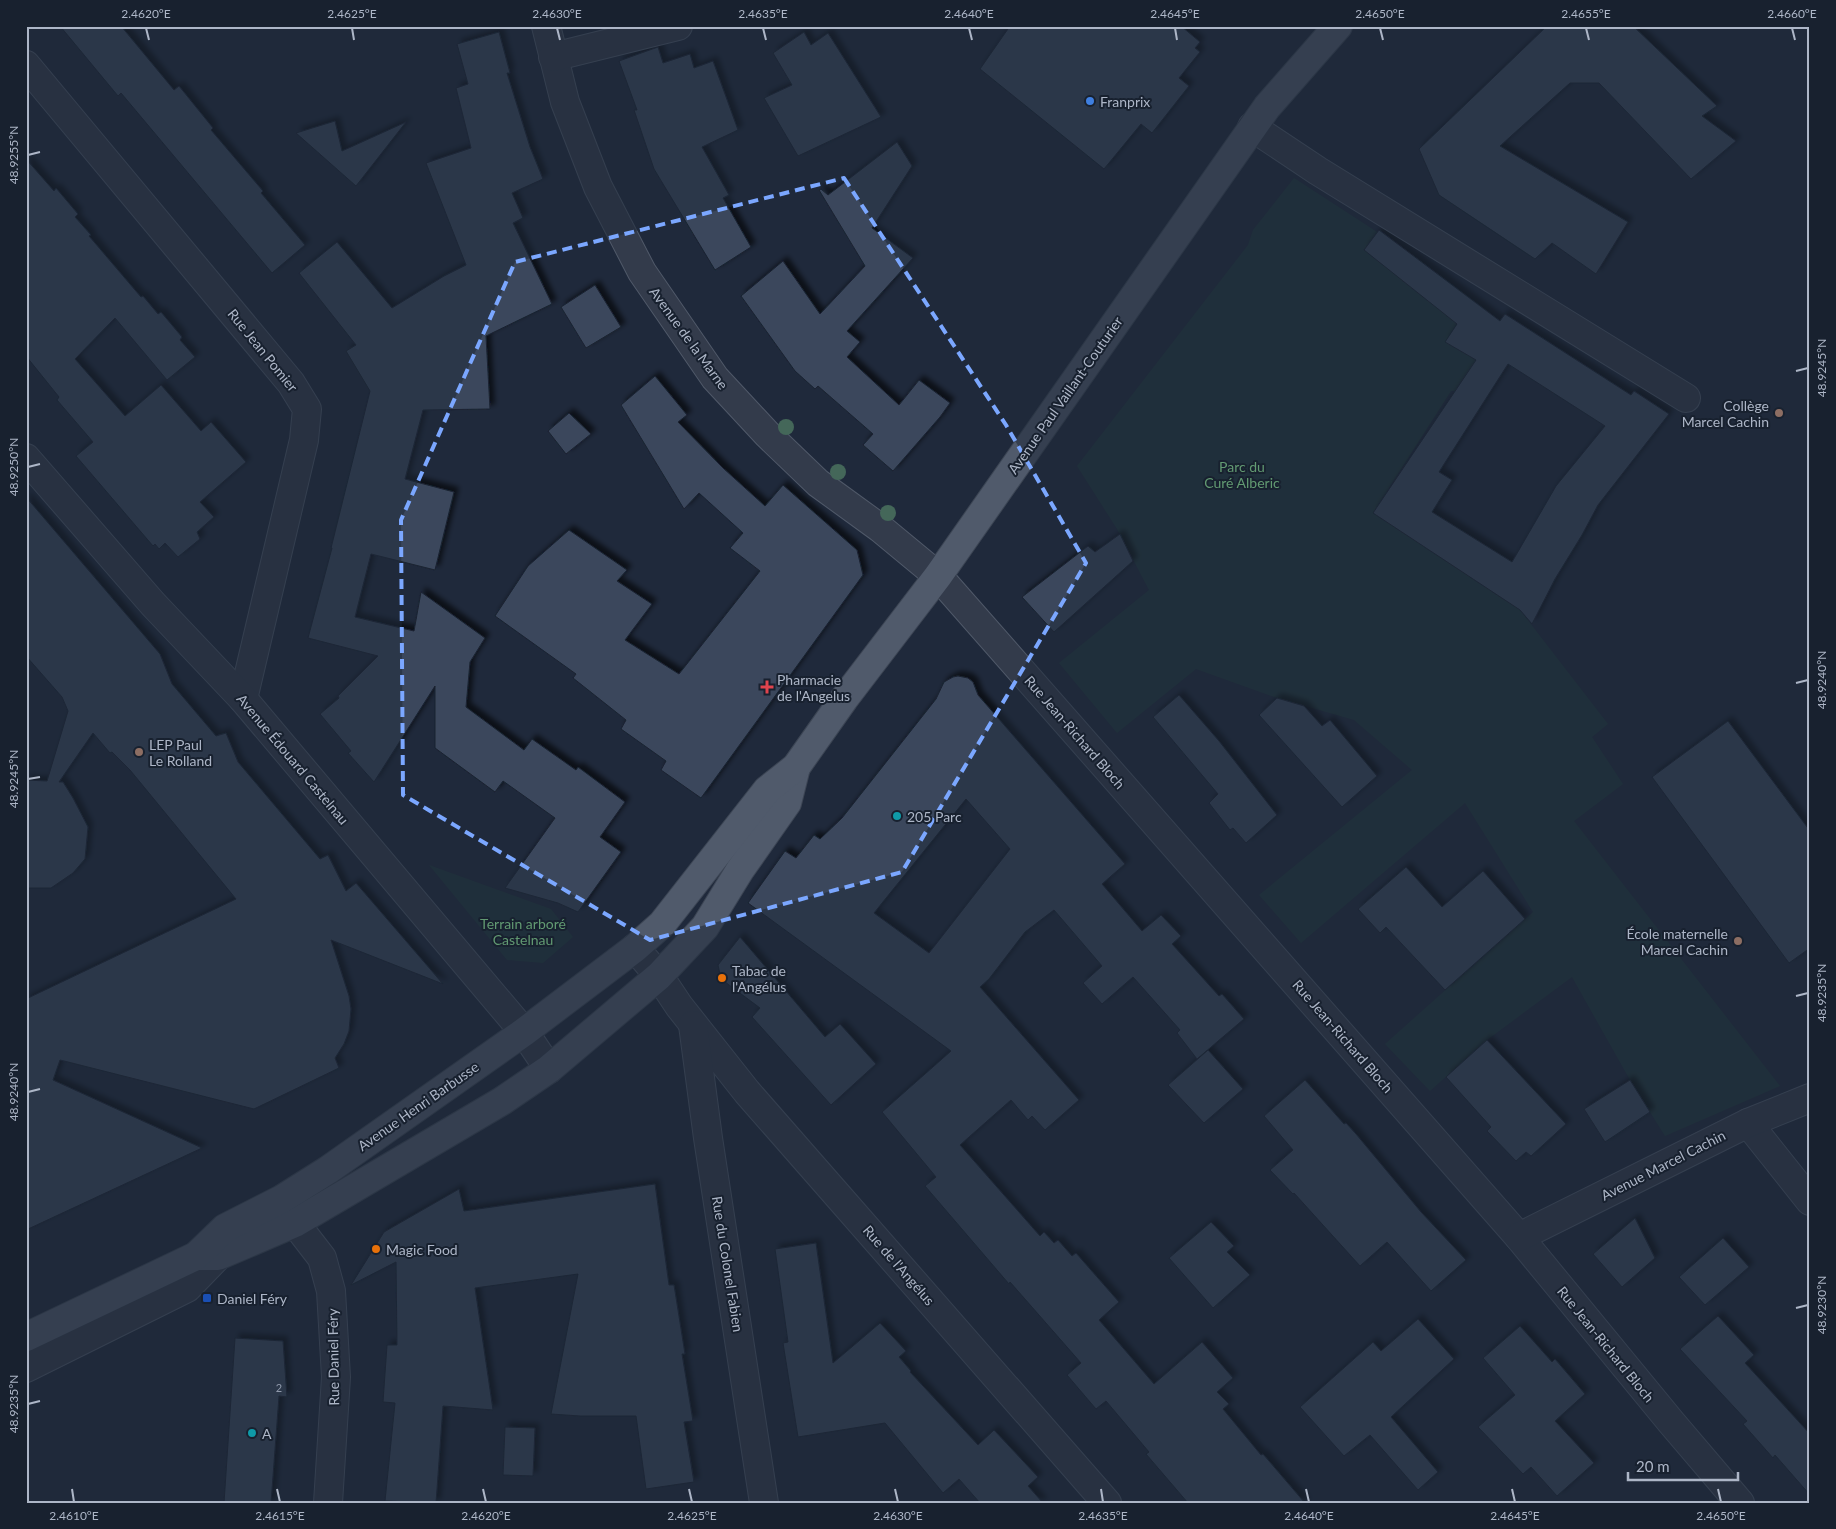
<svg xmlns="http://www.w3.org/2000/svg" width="1836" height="1529" viewBox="0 0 1836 1529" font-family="Lato,sans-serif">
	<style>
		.green { fill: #21373c }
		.building { fill: #3a475b; stroke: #1a2331; fill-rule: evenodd; filter: url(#shadow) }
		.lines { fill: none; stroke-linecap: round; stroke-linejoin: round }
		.minor-casing { stroke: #505969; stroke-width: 30 }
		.major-casing { stroke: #3c4554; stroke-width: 30 }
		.minor { stroke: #333b4b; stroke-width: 28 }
		.major { stroke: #505a6b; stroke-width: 28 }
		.tree { fill: #446759 }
		.marked { fill: none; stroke: #7ba7ff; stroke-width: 4; stroke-dasharray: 10 6; stroke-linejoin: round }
		.ticks { fill: none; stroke: #adb6c7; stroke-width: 2 }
		.shop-dot { fill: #3f7fe0; stroke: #18212f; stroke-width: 2 }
		.education-dot { fill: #8d6e63; stroke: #18212f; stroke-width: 2 }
		.health-dot { fill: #e0444e; stroke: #18212f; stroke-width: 2 }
		.culture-dot { fill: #0f9aa8; stroke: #18212f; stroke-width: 2 }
		.food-dot { fill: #e8710a; stroke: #18212f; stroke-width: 2 }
		.transit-dot { fill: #1a4fb4; stroke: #18212f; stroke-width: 2 }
		.labels { text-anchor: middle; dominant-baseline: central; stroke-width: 4; stroke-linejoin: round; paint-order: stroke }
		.number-label { font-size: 11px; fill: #909aac }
		.poi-label { font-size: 14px; fill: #adb6c7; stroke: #18212f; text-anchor: start }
		.street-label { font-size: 14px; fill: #adb6c7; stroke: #18212f }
		.park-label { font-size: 14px; fill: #629a72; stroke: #18212f }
		.neatline { fill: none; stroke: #adb6c7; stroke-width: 2 }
		.ticks-label { font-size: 12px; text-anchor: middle; fill: #adb6c7 }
	</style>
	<defs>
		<filter id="shadow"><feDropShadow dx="4.5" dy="-4.5" stdDeviation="2.5" flood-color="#0009"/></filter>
	</defs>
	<rect width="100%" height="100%" fill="#1f293b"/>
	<g class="green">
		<path d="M1294,178L1414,256L1500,321L1457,391H1451L1373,513L1520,610L1608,724L1592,737L1623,784L1574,821L1780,1086L1665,1136L1630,1080L1572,977L1487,1040L1430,1091L1385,1044L1533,912L1465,803L1301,943L1259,895L1412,770L1354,720L1277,698L1196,669L1117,733L1059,663L1149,590L1117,529L1077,466L1248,245L1253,230Z"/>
		<path d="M429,865L551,909L573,937L543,963L507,960Z"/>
	</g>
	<g class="building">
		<path d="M60,26H121L174,90L179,86L213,128L211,130L263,191L261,193L305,245L272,273L121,93L118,96Z"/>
		<path d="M1010,26H1181L1200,42L1195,48L1200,52L1179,78L1189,86L1152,133L1141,124L1104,169L980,69Z"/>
		<path d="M1547,26H1633L1717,106L1702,116L1736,141L1691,179L1599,83H1570L1500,146L1628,222L1596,274L1552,243L1535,259L1439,195L1419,149Z"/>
		<path d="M499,32L510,73H507L530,147L543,179L512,193L523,218L513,223L552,304L486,336L490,409L423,410L405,479L454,492L435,570L371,554L355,617L414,631L421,592L485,638L470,662L466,707L524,750L532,739L576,770L578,767L625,802L600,837L621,852L578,912L558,903L505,888L555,818L503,781L495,792L435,748V686L374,782L348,753L351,751L320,714L339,698L338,696L378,656L308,638L332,548H331L370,391L346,351L356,345L299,273L337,242L392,308L444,276L466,265L426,163L471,148L456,88L468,84L457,44Z"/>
		<path d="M804,32L811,45L828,33L881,117L798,156L764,98L792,85L773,53Z"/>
		<path d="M658,47L663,63L690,54L694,68L713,61L738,130L702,147L729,195L723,198L751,247L715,270L654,169L634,110H637L619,61Z"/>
		<path d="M335,121L342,151L406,122L356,186L296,133Z"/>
		<path d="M897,142L912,166L872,228L913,258L847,331L860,342L847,357L899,405L919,380L950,403L940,417L893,471L863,445L873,434L818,386L815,389L795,371L741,296L783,261L820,314L865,266L819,190L821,189L828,195Z"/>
		<path d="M26,159L54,191L56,188L78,214L75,217L91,235L89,236L141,297L143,296L158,314L161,312L182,337L180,340L195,357L167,380L115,318L75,359L125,416L161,385L201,431L211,422L246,462L200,502L214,517L197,532L200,539L178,557L165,543L159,549L155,544L153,546L76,456L93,442L57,400L59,397L26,356Z"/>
		<path d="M1379,230L1500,321L1505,314L1631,395L1634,391L1669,414L1598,505L1582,535L1555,579L1532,624L1520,610L1373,513L1476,360L1445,342L1457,324L1364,250ZM1508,364L1605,426L1556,486L1512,562L1432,512L1452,480L1439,472Z"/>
		<path d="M595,285L621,327L586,348L561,307Z"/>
		<path d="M655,376L687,415L678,422L723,468L765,506L783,485L857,550L863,575L701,798L661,770L666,761L621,729L626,720L573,678L576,674L495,616L528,566L569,530L627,570L617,581L652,604L625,640L679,674L760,571L730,548L743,533L699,493L684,509L621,405Z"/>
		<path d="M569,413L591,434L566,454L548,431Z"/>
		<path d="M26,497L160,654L172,684L216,736L226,733L238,762L320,859L328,855L346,891L356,883L443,984L331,940L349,996L351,1009L349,1031L344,1044L335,1058L339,1068L254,1109L60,1060L53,1080L202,1148L26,1230V999L236,899L130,770L112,752L110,753L93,733L59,782H63L73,798L88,827L85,859L73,873L51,888H26V780L47,781L68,711L62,697L26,656Z"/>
		<path d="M1120,534L1133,561L1054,632L1022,597L1088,546L1095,552Z"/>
		<path d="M958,676L968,678L973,682L978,695L1125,864L1102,884L1142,931L1161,915L1181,936L1172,944L1219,996L1222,994L1244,1019L1197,1059L1177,1033L1180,1030L1133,977L1102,1004L1083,983L1102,966L1054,910L1025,932L989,979L980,987L1079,1100L1045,1130L1032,1116L1028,1120L1011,1100L960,1145L1040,1236L1044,1232L1054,1243L1058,1240L1072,1256L1076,1253L1119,1302L1099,1320L1154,1384L1202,1342L1233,1378L1217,1392L1229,1404L1223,1409L1261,1455L1263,1454L1305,1503H1188L1146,1454L1149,1452L1106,1401L1096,1409L1067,1375L1081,1363L1010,1282L1009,1284L925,1186L936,1177L882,1112L951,1051L748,903L785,851L796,858L814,835L820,839L842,818L936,699L944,682L953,677ZM966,799L1010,849L929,953L874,913Z"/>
		<path d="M1179,695L1219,741L1277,815L1246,843L1233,828L1230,830L1209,803L1218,794L1153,717Z"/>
		<path d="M1277,698L1304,706L1322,726L1330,720L1377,776L1342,807L1259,715Z"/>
		<path d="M1728,721L1810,831V948L1789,963L1652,777Z"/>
		<path d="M1406,867L1442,907L1483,871L1525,919L1445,990L1386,927L1380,933L1358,909Z"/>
		<path d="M740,937L825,1037L840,1024L876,1064L831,1105L752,1017L760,1008L721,979L718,965Z"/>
		<path d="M1487,1040L1566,1124L1531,1156L1526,1152L1516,1161L1487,1131L1491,1127L1446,1077Z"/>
		<path d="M1208,1050L1243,1089L1204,1123L1168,1085Z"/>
		<path d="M1305,1080L1344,1124L1346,1123L1356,1134L1421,1212L1466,1260L1431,1291L1387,1242L1360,1266L1294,1193L1293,1194L1270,1170L1293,1150L1264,1116Z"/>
		<path d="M1630,1080L1650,1112L1605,1142L1584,1109Z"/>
		<path d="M655,1184L669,1285H674L685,1354H682L693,1421L684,1422L694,1482L646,1489L636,1416H580L551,1414L578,1274L475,1288L493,1410L443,1406L436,1503L385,1501L395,1403L383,1402L387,1345H397L396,1262L351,1285L384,1232L459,1189L464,1211Z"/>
		<path d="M1635,1218L1655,1258L1622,1287L1593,1254Z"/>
		<path d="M1211,1222L1234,1246L1227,1252L1250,1275L1213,1308L1169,1258Z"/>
		<path d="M1723,1238L1749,1267L1705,1305L1679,1277Z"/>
		<path d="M816,1243L833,1363L880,1323L906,1351L899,1357L911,1371L910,1372L978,1445L994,1430L1038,1477L1028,1486L1043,1503H980L959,1479L943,1493L885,1423L798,1437L783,1343L788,1342L775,1249Z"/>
		<path d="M1718,1316L1754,1355L1745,1363L1810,1434V1495L1775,1455L1773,1458L1743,1424L1747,1421L1680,1349Z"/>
		<path d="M1418,1319L1454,1359L1391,1417L1438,1472L1418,1490L1370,1435L1344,1456L1300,1407L1373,1342L1381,1351Z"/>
		<path d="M1520,1326L1552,1362L1555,1359L1585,1394L1555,1421L1594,1463L1557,1496L1531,1467L1523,1474L1478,1427L1515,1395L1483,1358Z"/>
		<path d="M235,1338L283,1341L287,1397L279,1396L271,1503H224Z"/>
		<path d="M505,1427L535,1428L533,1476L503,1475Z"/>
	</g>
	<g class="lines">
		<defs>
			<g id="minor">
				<path d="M546,26L565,102L598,187L642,272L715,378L768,435L818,483L880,528L938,576L1519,1237L1671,1422L1740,1503"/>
				<path d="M553,57L678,26"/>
				<path d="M26,65L291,383L307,409L304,440L243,699"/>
				<path d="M1252,127L1318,171L1686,398"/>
				<path d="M26,458L153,604L243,699L524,1032L549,1069"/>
				<path d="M635,948L659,976L679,1006L747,1092L1107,1503"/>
				<path d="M693,1025L708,1138L764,1503"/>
				<path d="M1748,1123L1810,1201"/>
				<path d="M284,1203L295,1223L322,1258L331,1291L336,1377L328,1503"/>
				<path d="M1519,1237L1748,1123L1810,1098"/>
				<path d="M26,1368L187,1288L218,1256"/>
			</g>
			<g id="major">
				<path d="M196,1256H218L295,1223L502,1101L549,1069L659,976L705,927L740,870L787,803L796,767"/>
				<path d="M26,1337L196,1256L225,1228L282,1199L328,1170L524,1032L635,948L662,924L767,790L796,767L844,699L938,576L1267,107L1338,26"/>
			</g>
		</defs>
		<use href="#minor" class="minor-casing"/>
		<use href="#major" class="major-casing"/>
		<use href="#minor" class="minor"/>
		<use href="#major" class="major"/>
	</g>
	<g class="tree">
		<circle cx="786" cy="427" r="8"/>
		<circle cx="838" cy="472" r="8"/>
		<circle cx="888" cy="513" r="8"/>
	</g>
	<path d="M0 0H1836V1529H0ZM844,178L1006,425L1086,563L902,872L650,940L403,795L401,520L515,262Z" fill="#1f293b" fill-opacity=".55" fill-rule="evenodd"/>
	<path class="marked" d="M844,178L1006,425L1086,563L902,872L650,940L403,795L401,520L515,262Z"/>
	<path class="ticks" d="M146,28L149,40M352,28L354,40M557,28L560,40M763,28L766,40M969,28L972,40M1175,28L1177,40M1380,28L1383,40M1586,28L1589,40M1792,28L1795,40M28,155L40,152M1796,371L1808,368M28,467L40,464M1796,683L1808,680M28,779L40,777M1796,996L1808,993M28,1092L40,1089M1796,1308L1808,1305M28,1404L40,1401M72,1489L74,1502M277,1489L280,1502M483,1489L486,1502M689,1489L692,1502M895,1489L898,1502M1101,1489L1103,1502M1306,1489L1309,1502M1512,1489L1515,1502M1718,1489L1721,1502"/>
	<circle class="shop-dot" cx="1090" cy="101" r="5"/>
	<g class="education-dot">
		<circle cx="1779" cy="413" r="5"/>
		<circle cx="139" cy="752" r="5"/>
		<circle cx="1738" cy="941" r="5"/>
	</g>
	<path class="health-dot" d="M764.5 679.5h5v5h5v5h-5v5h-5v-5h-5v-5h5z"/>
	<g class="culture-dot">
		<circle cx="897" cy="816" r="5"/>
		<circle cx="252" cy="1433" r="5"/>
	</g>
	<g class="food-dot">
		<circle cx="722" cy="978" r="5"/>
		<circle cx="376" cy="1249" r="5"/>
	</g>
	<rect class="transit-dot" x="202" y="1293" width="10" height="10" rx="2.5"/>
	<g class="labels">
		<g class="number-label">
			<text x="279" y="1387">2</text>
		</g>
		<g class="poi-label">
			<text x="1100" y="101">Franprix</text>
			<text x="1769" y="405" text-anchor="end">Collège<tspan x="1769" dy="16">Marcel Cachin</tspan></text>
			<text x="777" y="679">Pharmacie<tspan x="777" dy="16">de l'Angelus</tspan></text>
			<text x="149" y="744">LEP Paul<tspan x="149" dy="16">Le Rolland</tspan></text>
			<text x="907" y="816">205 Parc</text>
			<text x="1728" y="933" text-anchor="end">École maternelle<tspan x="1728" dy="16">Marcel Cachin</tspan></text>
			<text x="732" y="970">Tabac de<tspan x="732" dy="16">l'Angélus</tspan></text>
			<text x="386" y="1249">Magic Food</text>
			<text x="217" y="1298">Daniel Féry</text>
			<text x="262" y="1433">A</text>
		</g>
		<g class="street-label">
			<text transform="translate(689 338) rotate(54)">Avenue de la Marne</text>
			<text transform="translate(263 350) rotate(51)">Rue Jean Pomier</text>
			<text transform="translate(1065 395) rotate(-55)">Avenue Paul Vaillant-Couturier</text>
			<text transform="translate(1075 732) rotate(49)">Rue Jean-Richard Bloch</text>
			<text transform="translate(293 759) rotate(50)">Avenue Édouard Castelnau</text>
			<text transform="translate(1343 1036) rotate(49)">Rue Jean-Richard Bloch</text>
			<text transform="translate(418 1106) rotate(-35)">Avenue Henri Barbusse</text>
			<text transform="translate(1663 1165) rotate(-27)">Avenue Marcel Cachin</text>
			<text transform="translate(728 1264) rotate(81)">Rue du Colonel Fabien</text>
			<text transform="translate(899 1265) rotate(49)">Rue de l'Angélus</text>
			<text transform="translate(1606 1344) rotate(51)">Rue Jean-Richard Bloch</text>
			<text transform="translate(333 1357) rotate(-91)">Rue Daniel Féry</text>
		</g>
		<g class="park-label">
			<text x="1242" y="466">Parc du<tspan x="1242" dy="16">Curé Alberic</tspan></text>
			<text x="523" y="923">Terrain arboré<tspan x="523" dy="16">Castelnau</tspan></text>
		</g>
	</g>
	<rect width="1836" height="1529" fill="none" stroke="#18212f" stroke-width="55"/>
	<path d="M1628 1472v8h110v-8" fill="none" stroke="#adb6c7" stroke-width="2.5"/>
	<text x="1636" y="1472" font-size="15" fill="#adb6c7" stroke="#18212f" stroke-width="4" paint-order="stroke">20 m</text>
	<rect x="28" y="28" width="1780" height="1474" class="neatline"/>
	<g class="ticks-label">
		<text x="146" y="18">2.4620°E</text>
		<text x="352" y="18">2.4625°E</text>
		<text x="557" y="18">2.4630°E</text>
		<text x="763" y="18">2.4635°E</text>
		<text x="969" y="18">2.4640°E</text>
		<text x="1175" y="18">2.4645°E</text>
		<text x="1380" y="18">2.4650°E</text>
		<text x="1586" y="18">2.4655°E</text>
		<text x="1792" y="18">2.4660°E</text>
		<text transform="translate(14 155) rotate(-90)" y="4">48.9255°N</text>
		<text transform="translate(1822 368) rotate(-90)" y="4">48.9245°N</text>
		<text transform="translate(14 467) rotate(-90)" y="4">48.9250°N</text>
		<text transform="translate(1822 680) rotate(-90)" y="4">48.9240°N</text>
		<text transform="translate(14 779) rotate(-90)" y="4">48.9245°N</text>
		<text transform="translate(1822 993) rotate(-90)" y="4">48.9235°N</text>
		<text transform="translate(14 1092) rotate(-90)" y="4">48.9240°N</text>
		<text transform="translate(1822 1305) rotate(-90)" y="4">48.9230°N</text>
		<text transform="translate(14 1404) rotate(-90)" y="4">48.9235°N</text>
		<text x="74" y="1520">2.4610°E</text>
		<text x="280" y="1520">2.4615°E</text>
		<text x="486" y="1520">2.4620°E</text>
		<text x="692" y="1520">2.4625°E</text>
		<text x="898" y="1520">2.4630°E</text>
		<text x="1103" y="1520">2.4635°E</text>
		<text x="1309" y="1520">2.4640°E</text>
		<text x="1515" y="1520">2.4645°E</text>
		<text x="1721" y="1520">2.4650°E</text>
	</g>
</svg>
